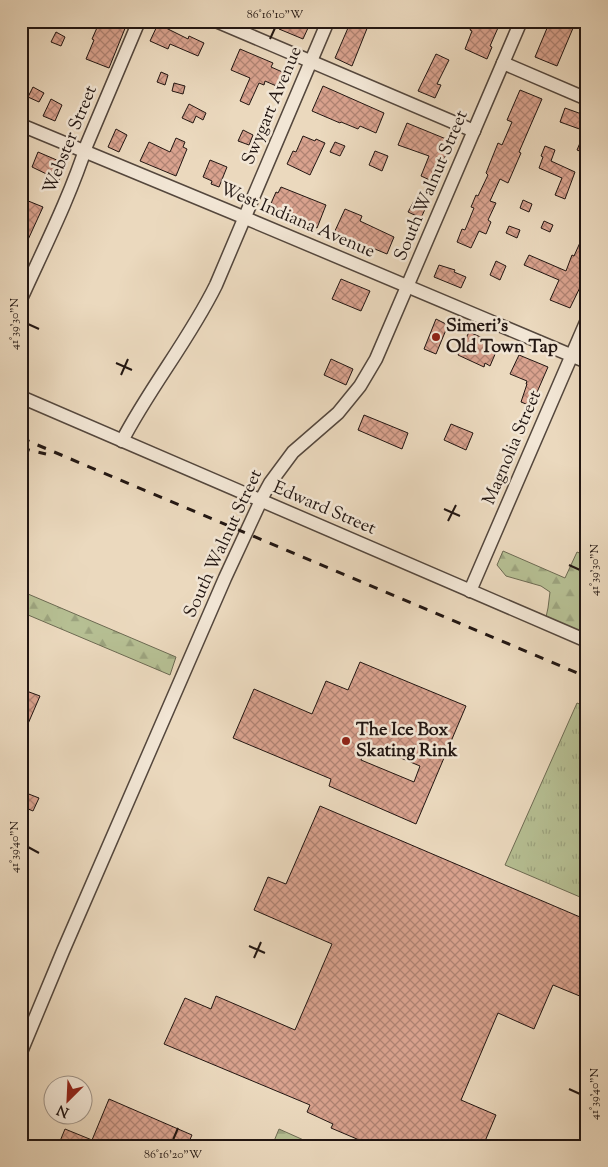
<svg xmlns="http://www.w3.org/2000/svg" width="608" height="1167" viewBox="0 0 608 1167" font-family="'Sorts Mill Goudy',serif">
	<style>
		.grass { fill: url(#grass-tufts); stroke: #6c6a52 }
		.forest { fill: url(#forest-firs); stroke: #6c6a52 }
		.building { fill: url(#building-cross-hatch); stroke: #221612; fill-rule: evenodd }
		.lines { fill: none; stroke-linecap: round; stroke-linejoin: round }
		.minor-casing { stroke: #54473d; stroke-width: 15 }
		.minor { stroke: #f2e6d5; stroke-width: 12 }
		.rail { stroke: #221612; stroke-width: 3; stroke-dasharray: 9 9; stroke-linecap: butt }
		.ticks { fill: none; stroke: #221612; stroke-width: 2 }
		.poi-dot { fill: #8f2418; stroke: #f2e6d5; stroke-width: 2 }
		.labels { text-anchor: middle; dominant-baseline: central; stroke-width: 5; stroke-linejoin: round; paint-order: stroke }
		.street-label { font-size: 18px; fill: #221612; stroke: #f2e6d5 }
		.poi-label { font-size: 18px; font-weight: bold; fill: #221612; stroke: #f2e6d5; text-anchor: start }
		.neatline { fill: none; stroke: #221612; stroke-width: 2 }
		.ticks-label { font-size: 12px; text-anchor: middle; fill: #221612 }
	</style>
	<defs>
		<pattern id="grass-tufts" width="24" height="20" patternUnits="userSpaceOnUse" patternTransform="scale(1.25)"><rect width="24" height="20" fill="#b6bf93"/><path d="M3 7l-1-3M5 7V3M7 7l1-3M15 17l-1-3M17 17v-4M19 17l1-3" fill="none" stroke="#9ca37e"/></pattern>
		<pattern id="forest-firs" width="22" height="20" patternUnits="userSpaceOnUse" patternTransform="scale(1.25)"><rect width="22" height="20" fill="#b6bf93"/><path d="M5 1l3.5 6h-7zM16 11l3.5 6h-7z" fill="#9ca37e"/></pattern>
		<pattern id="building-cross-hatch" width="8" height="8" patternUnits="userSpaceOnUse" patternTransform="scale(1.25)"><rect width="8" height="8" fill="#d9a28e"/><path d="M0 0l8 8M0 8l8-8" fill="none" stroke="#b08373"/></pattern>
	</defs>
	<rect width="100%" height="100%" fill="#ebd9be"/>
	<filter id="stains"><feTurbulence type="fractalNoise" baseFrequency=".004" numOctaves="4"/><feColorMatrix values="0 0 0 0 .2 0 0 0 0 .09 0 0 0 0 .02 0 0 0 .5 -.17"/></filter>
	<radialGradient id="worn" r=".72"><stop offset=".6" stop-color="#630" stop-opacity="0"/><stop offset="1" stop-color="#630" stop-opacity=".3"/></radialGradient>
	<path class="grass" d="M577,703L587,707V900L505,865Z"/>
	<g class="forest">
		<path d="M503,551L565,578L577,552L587,556V634L546,617L548,608L550,592L541,586L506,576L497,565Z"/>
		<path d="M21,591L176,657L170,675L21,612Z"/>
		<path d="M279,1129L317,1146H272Z"/>
	</g>
	<g class="building">
		<path d="M100,21H128L109,68L86,59L94,40L92,39Z"/>
		<path d="M282,21H293L308,28L303,39L279,29Z"/>
		<path d="M351,21H370L352,66L335,58Z"/>
		<path d="M474,21H501L490,46L492,47L487,59L465,49L472,31L470,30Z"/>
		<path d="M550,21H576L557,66L535,57Z"/>
		<path d="M158,24L188,39L189,36L204,43L198,56L170,44L168,49L150,41Z"/>
		<path d="M56,32L65,37L61,46L51,42Z"/>
		<path d="M240,49L273,63L271,67L287,74L281,88L265,81L264,85L259,83L249,105L240,101L250,78L231,70Z"/>
		<path d="M436,54L449,60L437,84L441,85L435,98L418,91Z"/>
		<path d="M161,72L168,75L165,85L157,82Z"/>
		<path d="M174,83L185,86L183,94L172,91Z"/>
		<path d="M323,86L384,113L376,133L360,126L358,129L341,122L340,123L312,111Z"/>
		<path d="M33,87L44,93L39,102L28,97Z"/>
		<path d="M520,90L542,99L519,152L521,153L508,183L500,179L490,201L496,203L488,220L491,222L486,234L479,231L471,248L457,242L462,229L465,230L474,208L471,207L476,195L478,196L488,175L486,173L498,143L502,145L512,122L507,120Z"/>
		<path d="M51,99L62,105L55,121L43,116Z"/>
		<path d="M189,104L206,113L203,120L196,116L193,123L182,118Z"/>
		<path d="M565,108L587,116V154L577,150L585,131L560,122Z"/>
		<path d="M407,123L451,141L443,162L440,161L432,181L421,176L429,156L398,145Z"/>
		<path d="M116,129L127,135L119,152L108,147Z"/>
		<path d="M243,130L253,135L249,145L238,141Z"/>
		<path d="M303,136L315,141L316,139L325,143L310,175L287,164L293,151L296,152Z"/>
		<path d="M176,138L185,142L183,147L187,149L176,176L140,161L149,142L170,152Z"/>
		<path d="M335,142L345,146L340,156L330,152Z"/>
		<path d="M545,146L555,150L551,161L575,172L565,199L555,195L562,178L539,168L543,157L541,156Z"/>
		<path d="M375,151L388,156L382,171L369,165Z"/>
		<path d="M38,152L66,164L59,180L32,167Z"/>
		<path d="M210,160L227,167L219,187L211,184L212,181L203,177Z"/>
		<path d="M281,187L326,205L317,228L269,208L276,192L278,193Z"/>
		<path d="M21,198L43,207L21,255V223L26,214L21,212Z"/>
		<path d="M523,200L532,204L529,212L520,208Z"/>
		<path d="M414,201L426,207L421,218L408,212Z"/>
		<path d="M345,209L362,216L360,221L394,237L387,254L370,247L368,250L341,238L342,236L334,233Z"/>
		<path d="M544,221L553,225L550,232L541,228Z"/>
		<path d="M509,226L520,230L517,238L506,233Z"/>
		<path d="M587,227V273L570,308L550,300L559,280L524,265L529,255L566,271L572,255L574,256Z"/>
		<path d="M496,261L506,266L500,280L490,275Z"/>
		<path d="M439,265L455,270L454,272L466,277L461,288L434,277Z"/>
		<path d="M341,279L370,291L361,311L332,299Z"/>
		<path d="M436,319L448,325L436,354L424,349Z"/>
		<path d="M469,332L499,345L490,366L485,363L484,367L458,355Z"/>
		<path d="M519,355L548,367L531,406L521,402L527,384H526L527,381L510,374Z"/>
		<path d="M331,359L353,369L346,385L324,375Z"/>
		<path d="M364,415L408,433L402,449L358,430Z"/>
		<path d="M451,424L473,433L466,450L444,440Z"/>
		<path d="M360,662L466,706L416,824L329,786L331,779L233,738L254,689L312,714L326,681L348,690ZM367,744L420,766L414,782L361,760Z"/>
		<path d="M21,689L40,696L21,740Z"/>
		<path d="M21,791L39,798L33,811L21,806Z"/>
		<path d="M320,806L587,920V999L553,985L534,1029L498,1013L461,1100L496,1115L483,1146H362L364,1142L331,1128L333,1124L307,1112L310,1105L164,1044L185,998L211,1009L216,996L295,1030L332,944L254,910L268,877L286,884Z"/>
		<path d="M109,1099L192,1135L187,1146H176L169,1143L167,1146H58L65,1129L92,1140Z"/>
	</g>
	<g class="lines">
		<defs>
			<g id="minor">
				<path d="M216,21L474,131"/>
				<path d="M503,63L587,99"/>
				<path d="M21,125L243,217L587,362"/>
				<path d="M21,299C44,248 70,197 87,144L139,21"/>
				<path d="M21,397L587,641"/>
				<path d="M122,441C150,387 189,340 216,285L328,21"/>
				<path d="M470,591L587,320"/>
				<path d="M21,1052L63,951L225,578L264,494L270,483L293,452L338,413L360,386L376,359L521,21"/>
			</g>
		</defs>
		<use href="#minor" class="minor-casing"/>
		<use href="#minor" class="minor"/>
		<g class="rail">
			<path d="M21,438L587,677"/>
			<path d="M21,448L46,454"/>
		</g>
	</g>
	<path class="ticks" d="M270,39L275,28M28,324L39,329M116,363L132,370M121,375L128,359M444,509L460,516M448,521L456,505M569,565L580,570M28,847L39,853M249,946L265,953M254,958L261,942M569,1089L580,1094M173,1140L178,1128"/>
	<g class="poi-dot">
		<circle cx="436" cy="337" r="5"/>
		<circle cx="346" cy="741" r="5"/>
	</g>
	<g class="labels">
		<g class="street-label">
			<text transform="translate(273 106) rotate(-67)">Swygart Avenue</text>
			<text transform="translate(71 140) rotate(-68)">Webster Street</text>
			<text transform="translate(432 186) rotate(-67)">South Walnut Street</text>
			<text transform="translate(297 221) rotate(23)">West Indiana Avenue</text>
			<text transform="translate(513 448) rotate(-67)">Magnolia Street</text>
			<text transform="translate(324 509) rotate(23)">Edward Street</text>
			<text transform="translate(224 544) rotate(-65)">South Walnut Street</text>
		</g>
		<g class="poi-label">
			<text x="446" y="327">Simeri's<tspan x="446" dy="21">Old Town Tap</tspan></text>
			<text x="356" y="731">The Ice Box<tspan x="356" dy="21">Skating Rink</tspan></text>
		</g>
	</g>
	<rect width="608" height="1167" fill="none" stroke="#ebd9be" stroke-width="55"/>
	<g transform="translate(68 1100) rotate(204)"><circle r="24" fill="#f2e6d5" stroke="#9f9387"/>
	<path d="M0-4L9 19L0 12L-9 19Z" fill="#8f2418"/>
	<text y="-8" font-size="14" font-weight="bold" text-anchor="middle" fill="#221612">N</text>
	</g>
	<rect x="28" y="28" width="552" height="1112" class="neatline"/>
	<g class="ticks-label">
		<text x="275" y="18">86°16'10"W</text>
		<text transform="translate(14 324) rotate(-90)" y="4">41°39'30"N</text>
		<text transform="translate(594 570) rotate(-90)" y="4">41°39'30"N</text>
		<text transform="translate(14 847) rotate(-90)" y="4">41°39'40"N</text>
		<text transform="translate(594 1094) rotate(-90)" y="4">41°39'40"N</text>
		<text x="173" y="1158">86°16'20"W</text>
	</g>
	<rect width="100%" height="100%" filter="url(#stains)"/>
	<rect width="100%" height="100%" fill="url(#worn)"/>
</svg>
